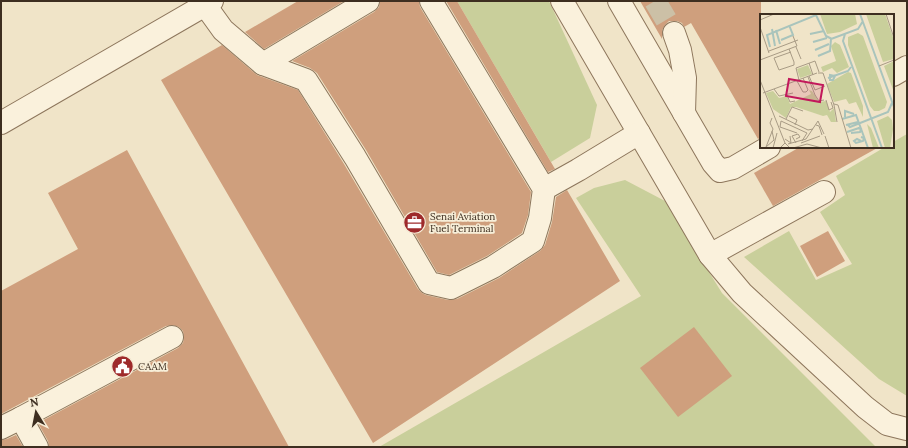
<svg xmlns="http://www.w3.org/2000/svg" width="908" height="448" viewBox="0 0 908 448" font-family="Lora,serif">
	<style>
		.green { fill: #c9cf9b }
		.building { fill: #cf9f7d }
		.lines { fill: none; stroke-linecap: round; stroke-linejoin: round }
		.minor-tunnel { stroke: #ccc0a6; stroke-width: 22; stroke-dasharray: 22 11; stroke-linecap: butt }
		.minor-casing { stroke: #8d765c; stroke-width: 24 }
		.minor { stroke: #faf1dc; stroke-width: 22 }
		.labels { text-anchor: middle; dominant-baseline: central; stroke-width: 3.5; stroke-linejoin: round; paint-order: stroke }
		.poi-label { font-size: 10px; fill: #3d2e20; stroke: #f7eed8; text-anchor: start }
		.inset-river { fill: none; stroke: #a9c4bc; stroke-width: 2 }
		.inset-road { fill: none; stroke: #a89b85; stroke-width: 1 }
		.view { fill: #c2185b; fill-opacity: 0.15; stroke: #c2185b; stroke-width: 2 }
		.inset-edge { fill: none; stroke: #3d2e20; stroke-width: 2 }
	</style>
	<rect width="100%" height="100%" fill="#f0e4c8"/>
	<g class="green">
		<path d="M457,1H549L597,105L590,138L551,162Z"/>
		<path d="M907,134V396L879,379L744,257L789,231L816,280L852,264L820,212L845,195L836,176L885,147H893V142Z"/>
		<path d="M625,180L665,201L722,293L876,447H379L641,296L576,198L594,188Z"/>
	</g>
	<g class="building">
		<path d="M298,1H344L264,49L245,32Z"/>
		<path d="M380,1H419L420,7L531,192L528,215L522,233L487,256L449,275L437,272L366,150L317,73L310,68L292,61L374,12L379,7Z"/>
		<path d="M446,1H457L555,169L548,172Z"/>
		<path d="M640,1H761V137L758,139L691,23L684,27L682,23L677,21H669L665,25L662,30V39Z"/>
		<path d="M222,45L257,75L298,90L344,164L418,289L422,293L426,295L448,300L457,299L499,278L540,251L545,245L552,222L556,197L567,190L620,281L373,443L161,80Z"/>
		<path d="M800,147H879L773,206L754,173Z"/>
		<path d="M127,150L289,447H49L48,441L38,423L178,348L183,343L184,338L183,331L179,327L173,325L166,326L1,414V291L78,249L48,193Z"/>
		<path d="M828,231L845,261L817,277L800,246Z"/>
		<path d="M694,327L732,376L678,417L640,368Z"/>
		<path d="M16,435L23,447H1V440L7,439Z"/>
	</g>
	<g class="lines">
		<path class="minor-tunnel" d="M655,1L674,33"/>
		<defs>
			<g id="minor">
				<path d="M562,1L710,255L742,293L865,407L887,424L907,429"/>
				<path d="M619,1L713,163L720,171L733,168L769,147"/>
				<path d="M205,5L223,30L263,64L306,80L355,157L429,283L451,288L493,267L533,241L540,218L544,189L431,1"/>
				<path d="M674,33L680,50L685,78L684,113"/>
				<path d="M263,64L368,1"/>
				<path d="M893,75L907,67"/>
				<path d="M1,123L212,1"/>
				<path d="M544,189L578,170L639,133"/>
				<path d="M710,255L824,192"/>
				<path d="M21,418L37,447"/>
				<path d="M1,428L21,418L172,337"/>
			</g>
		</defs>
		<use href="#minor" class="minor-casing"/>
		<use href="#minor" class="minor"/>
	</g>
	<defs>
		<symbol id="office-disc" viewBox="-11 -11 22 22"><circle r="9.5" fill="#9e2a2b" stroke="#f7eed8"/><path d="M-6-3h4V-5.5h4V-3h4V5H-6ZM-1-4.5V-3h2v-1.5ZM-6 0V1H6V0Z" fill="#fff"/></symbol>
		<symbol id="civic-disc" viewBox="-11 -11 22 22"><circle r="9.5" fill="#9e2a2b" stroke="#f7eed8"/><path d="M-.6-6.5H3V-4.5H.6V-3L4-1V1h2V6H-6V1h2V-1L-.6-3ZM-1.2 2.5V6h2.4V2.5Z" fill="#fff"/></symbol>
	</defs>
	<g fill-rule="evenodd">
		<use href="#office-disc" x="402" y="210" width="25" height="25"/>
		<use href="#civic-disc" x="110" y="354" width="25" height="25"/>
	</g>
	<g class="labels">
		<g class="poi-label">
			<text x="430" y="216">Senai Aviation<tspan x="430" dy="12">Fuel Terminal</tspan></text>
			<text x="138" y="366">CAAM</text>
		</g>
	</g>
	<g transform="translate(760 14)">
		<rect width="134" height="134" fill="#f0e4c8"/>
		<path d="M60,0H95L97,10L80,18L67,20ZM106,0H125L134,26V45L123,48ZM98,19L103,22L127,88L125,94L119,97H114L110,92L88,31V23ZM75,28L80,31L89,53L77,59L72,54L63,58L61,53L76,47L71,32ZM134,47V78L124,52ZM48,51L52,60L40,64L37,55ZM88,58L91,59L103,92V103L96,88L89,90L86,85L74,88L67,70ZM49,76L52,77L59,88L66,87L70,98L74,94L76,108H71L67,101L63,102L36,93H31L26,104L13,95L6,79L13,77L19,84L27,82L30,90L51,80ZM128,102L132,106L133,115L130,134H125L117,107ZM107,110L111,114L119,134H113Z" fill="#c9cf9b"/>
		<path class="inset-river" d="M100,0L134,93M12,15L15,32M16,16L20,30M50,20L64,17M85,20L83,27L122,134M21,26L33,21L29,11M53,28L67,24M10,33L7,21L56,1L66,22L72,25M55,36L69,30M58,42L70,37L71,25L98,15L103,7M75,62L70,61V66H73L75,62M68,64L88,57L91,53M85,103V97L94,100M82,105L96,101L108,134M86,111L98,108M88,111L90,113L128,98L132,89M87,118L99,114M91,119L100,118L101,115L98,114M101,123L104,124L103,127L96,129L94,127L97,125L101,127"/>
		<path class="inset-road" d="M126,0L134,24M0,6L14,0M0,13L9,39M36,33L41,45M29,35L34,48V51L19,56L14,44L31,38M9,37L38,26M0,46L37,32L33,22M49,49L53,61M119,52L134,46M58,59H63L74,91L77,108M49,62L55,76L65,72M48,63L55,81L59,87L64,86M0,66L25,129M39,66L36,54L55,47L59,58M37,67L43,78H46L48,76L43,64M14,75L19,82L33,79M3,79L57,59M27,81L30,88L35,87M66,86L69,96L73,94L71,88M74,90L78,91L91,134M19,102L48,116L53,115M29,102L37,106L35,111M26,105L32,93L43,97M56,111L59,112L62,121M20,113L21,107L47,119L42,127M20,113L37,119M65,122L69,134M25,125L31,129L30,122M36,125L40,123L38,120L32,122L36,129M41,129L60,122M28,130L46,125L58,107L64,120M6,133L13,115L10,109L12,104M6,133L14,126L12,117M13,134L17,119M20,134L25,129L30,134M33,134L47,130L62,134"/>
		<path class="view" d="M29,65L63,71L60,88L26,82Z"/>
		<rect width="134" height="134" class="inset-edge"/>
	</g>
	<rect width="908" height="448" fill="none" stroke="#3d2e20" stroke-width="4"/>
	<g transform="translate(36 412) rotate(350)" stroke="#f7eed8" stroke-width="3" paint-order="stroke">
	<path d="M0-3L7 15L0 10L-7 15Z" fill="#3d2e20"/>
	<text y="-6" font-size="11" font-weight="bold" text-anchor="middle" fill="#3d2e20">N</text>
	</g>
</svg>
